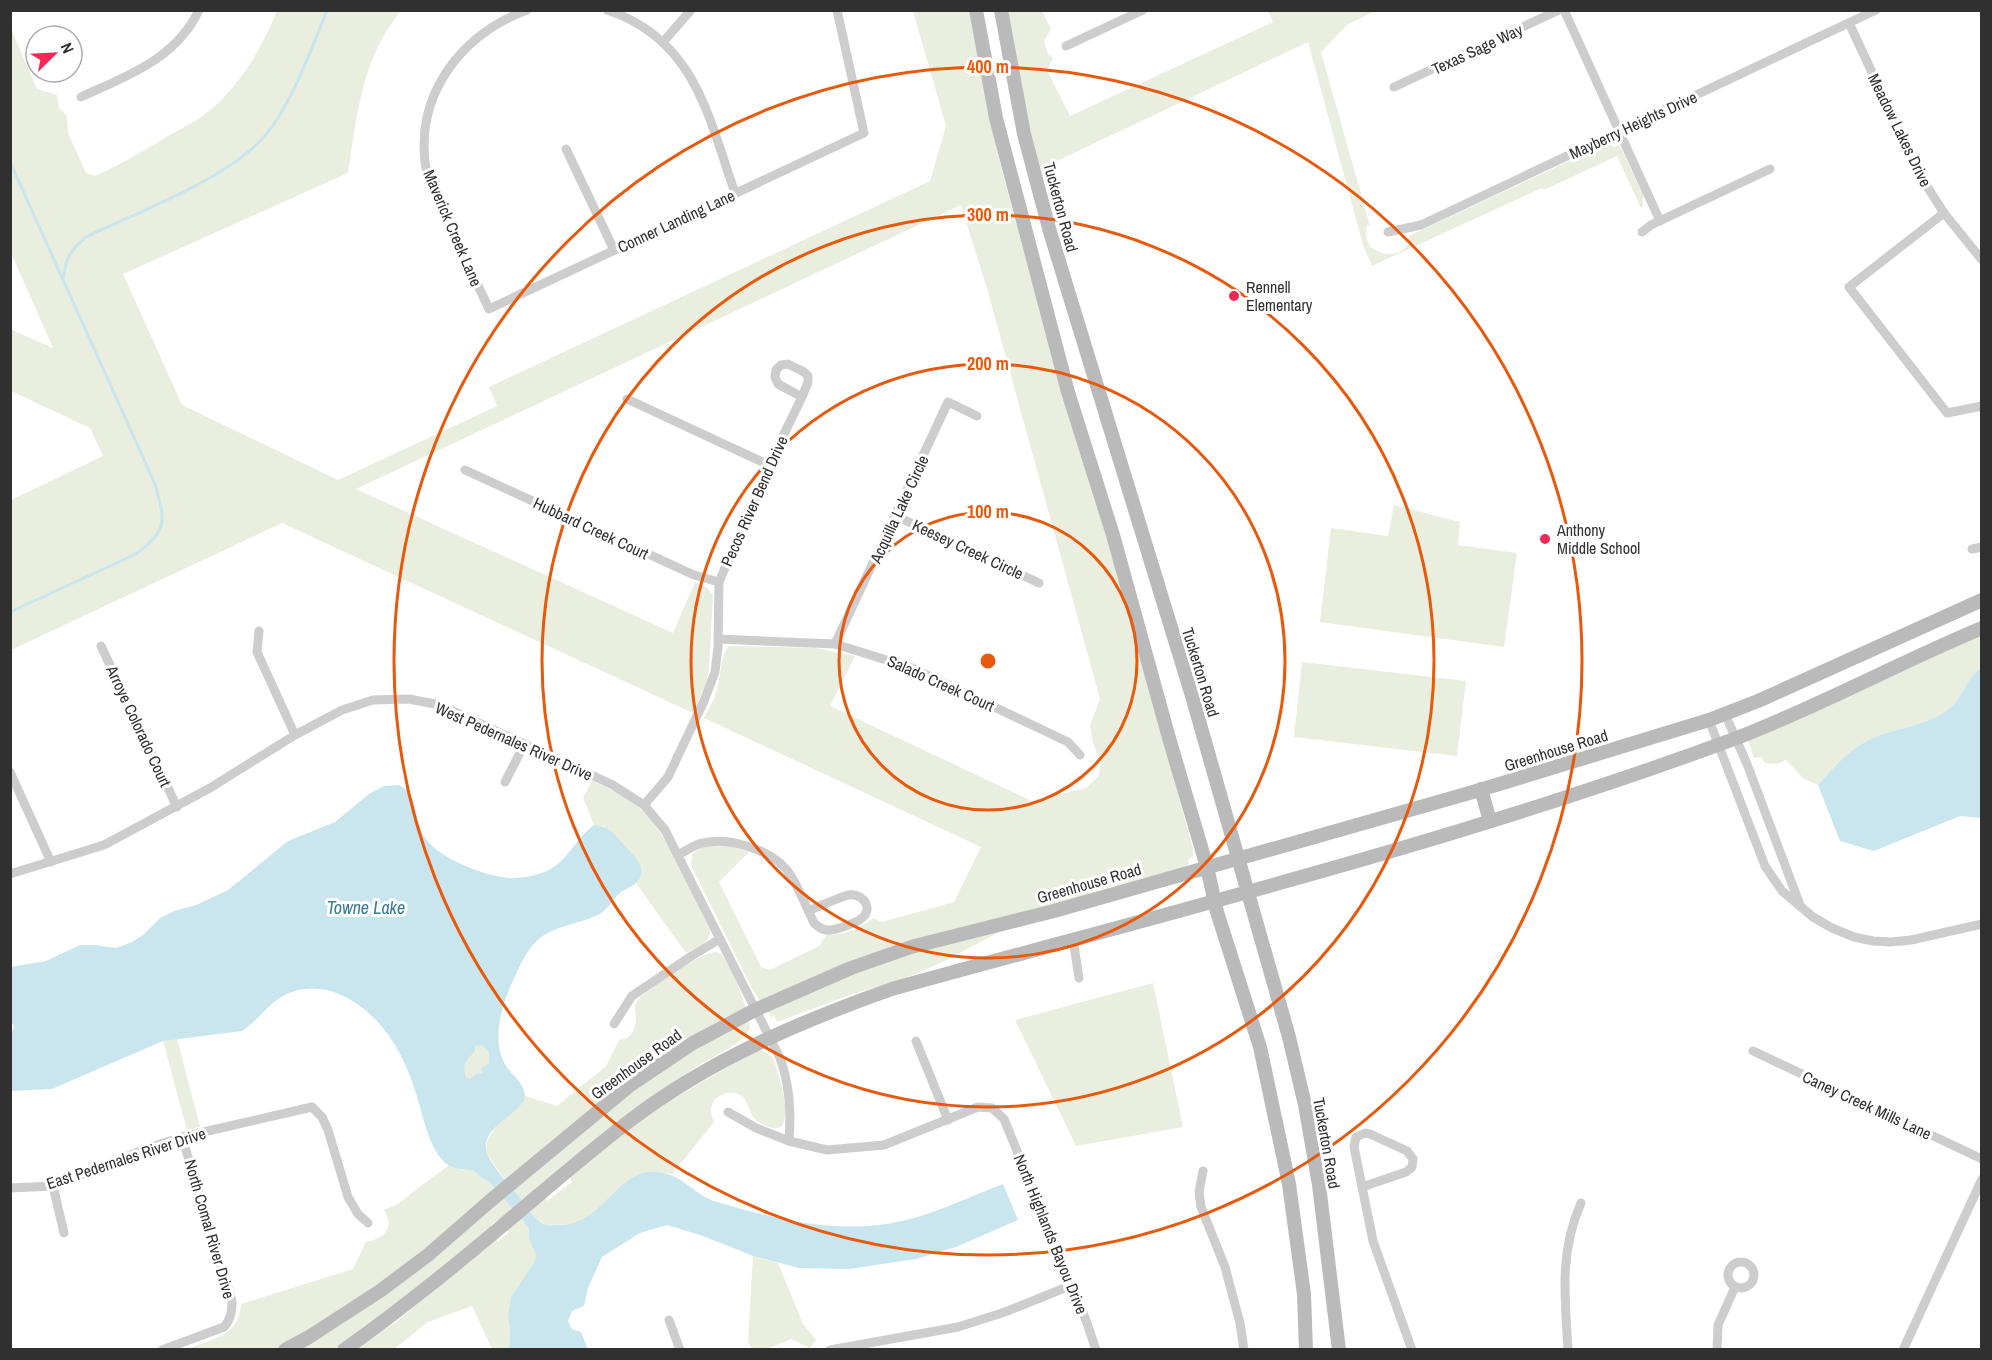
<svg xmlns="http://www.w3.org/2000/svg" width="1992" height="1360" viewBox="0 0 1992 1360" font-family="'Archivo Narrow',sans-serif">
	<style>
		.green { fill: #e9eede }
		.water { fill: #c9e6ef; fill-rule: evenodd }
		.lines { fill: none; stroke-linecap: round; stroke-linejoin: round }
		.stream { stroke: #c9e6ef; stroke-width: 3 }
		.minor { stroke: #cdcdcd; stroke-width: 9 }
		.secondary { stroke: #bababa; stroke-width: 14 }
		.ring { fill: none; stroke: #e8590c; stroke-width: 3 }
		.poi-dot { fill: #f22856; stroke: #fff; stroke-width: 2 }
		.labels { text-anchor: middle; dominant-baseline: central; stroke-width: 6; stroke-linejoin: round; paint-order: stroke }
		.street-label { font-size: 16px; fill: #303030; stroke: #fff }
		.poi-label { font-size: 16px; fill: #303030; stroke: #fff; text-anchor: start }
		.water-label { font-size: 18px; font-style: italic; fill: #367c92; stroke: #fff }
		.centre { fill: #e8590c; stroke: #fff; stroke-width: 3 }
		.ring-label { font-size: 18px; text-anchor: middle; font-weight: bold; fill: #e8590c; stroke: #fff; stroke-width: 6; stroke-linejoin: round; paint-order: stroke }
	</style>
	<rect width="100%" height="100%" fill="#fff"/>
	<g class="green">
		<path d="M277,11H401C362,57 357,115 348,173L123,274L182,405L338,480L497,406L489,387L930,181L946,126L913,11H969L991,124L1004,179L1046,331L1097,497L1193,849V856L1188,860L1189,864L1182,868L1095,891L1001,931L947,960L901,980L852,994L777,1022L774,1015L772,1018L754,992L691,865L692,855C706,839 732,846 749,852L719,882L761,967L770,970L819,946L827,934C843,936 862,928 873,918L882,922L954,902L981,847L704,718C708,711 712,704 715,696C721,682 720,655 729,646L816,648L855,656L830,706L1032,801L1086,788L1098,777L1101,762L1093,743L1090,726L1100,699L988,292L961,205L356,489L673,633L695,582L706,587L713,595L709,670L706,684L693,713L282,523L11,650V500L103,456L90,428L11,391L10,329L53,348L11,253V29L37,89L57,95L59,108L67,116L68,133L86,173L95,176C118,166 139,153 160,141C174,132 190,125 204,115C238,89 261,50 277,11Z"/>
		<path d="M1006,11H1042L1051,29L1044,41L1048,54L1053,58L1047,70L1070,116L1273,22L1268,11H1376L1348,24L1321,52L1370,226L1367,225C1366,231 1365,238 1369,244C1375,255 1400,259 1407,245C1408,242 1408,239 1409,236L1610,142L1614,147L1619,145L1622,150L1643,195V206L1641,208L1617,156L1544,190L1542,188L1372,266L1363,245L1308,42L1038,170Z"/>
		<path d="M1394,505L1460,522L1458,545L1517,553L1504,647L1320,622L1331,528L1388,536Z"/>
		<path d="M1981,633V669C1966,677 1963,697 1950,708C1928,726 1899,727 1873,738C1850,748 1835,766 1818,785L1804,779L1786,760L1777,764L1765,763L1761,757L1754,758L1748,741L1753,738Z"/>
		<path d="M1302,662L1466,681L1457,756L1294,737Z"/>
		<path d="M592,781C605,787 618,792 630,800C667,827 690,889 710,930C711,943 696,947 686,953L636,883L641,878L642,870L604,826L594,825L583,798Z"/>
		<path d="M715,952L721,953C736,977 745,1000 750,1028C745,1043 713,1056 699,1065C642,1103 589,1146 536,1189L547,1201L572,1182L570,1176L623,1133L662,1105L756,1051L762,1050L773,1058C780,1077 804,1152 757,1121C748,1114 750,1101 740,1095C731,1090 722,1093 715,1100C709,1106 711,1114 714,1122L672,1174L654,1172L626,1182L587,1219L575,1224L546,1225L536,1218L500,1173L486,1152L487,1141L497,1125L521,1104L525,1096L557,1106L606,1066L619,1040L627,1038L633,1032L636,1022L635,1005L640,997C658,985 695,955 715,952Z"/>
		<path d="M1153,983L1183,1127L1076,1146L1015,1020Z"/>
		<path d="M177,1038L200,1127L187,1130L163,1041Z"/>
		<path d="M482,1044L489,1052V1063L483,1075L470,1079L466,1077C461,1063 471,1058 475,1046Z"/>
		<path d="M449,1165L462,1170H473L482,1178L489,1180L529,1228V1239L536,1255V1261L525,1279L508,1317L510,1330L509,1349H492L472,1306L428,1322L394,1349H355L396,1322L496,1239L498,1242L509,1232L499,1219L491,1225L492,1227L361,1332L334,1349L184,1350C209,1340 240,1337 241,1304L353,1269L366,1242C384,1239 395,1228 384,1210L396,1205Z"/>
		<path d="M753,1256L778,1263L803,1324L816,1340L810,1348L791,1339L767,1349H752L748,1341Z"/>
	</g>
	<g class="water">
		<path d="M1981,669V818L1960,816L1874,851L1840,841L1818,785C1835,766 1850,748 1873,738C1899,727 1928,726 1950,708C1963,697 1966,677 1981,669Z"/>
		<path d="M399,785C421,796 412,816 424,836C436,858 488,878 513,878C524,878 539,875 549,870C569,859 576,838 594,825C610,826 616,836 626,847C634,856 650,871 637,882C632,887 625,889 620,893C612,900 607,911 598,915C579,924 557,925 540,938C529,947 523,959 517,972C504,999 489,1037 506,1066C511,1074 526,1085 525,1096C524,1113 478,1127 487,1153C492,1167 512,1188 521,1199C528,1208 536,1221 546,1225C550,1226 553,1225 557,1225C604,1227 615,1168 658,1172C684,1175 695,1196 717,1202C779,1220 842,1236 906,1220C939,1212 971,1196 1003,1184L1018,1220L956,1247L916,1259L849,1269L799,1268L753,1256L703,1236L667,1225L640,1233L602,1257L588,1288L584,1306L572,1311L568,1321L572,1329L581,1332L588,1349H509L510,1330L508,1317L511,1297L535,1261L536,1255L529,1239V1228L489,1181L482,1178L473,1170C463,1170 451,1169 443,1161C430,1147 425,1124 420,1107C408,1063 389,1022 349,999C332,989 311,985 292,992C270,999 260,1020 242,1031L163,1041L52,1089L11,1091V1035L14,1027L11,1021L10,967L46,961L80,945H95L116,948L132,942L143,935L160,918L174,911L196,905L228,890L288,841L335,822L369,794L384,786ZM482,1045L489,1052V1063L481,1068L483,1074L478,1073L470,1079L466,1077C462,1064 467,1060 475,1051V1046Z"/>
	</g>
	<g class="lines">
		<g class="stream">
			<path d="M10,162L155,484C165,521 169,529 136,554L10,612"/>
			<path d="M63,279C66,257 70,251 86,237C138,212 222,181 261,140C289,111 312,48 327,10"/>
		</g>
		<g class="minor">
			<path d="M527,10C463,34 417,91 425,162C428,184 440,206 450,226C463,254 476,281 489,309L864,133L837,10"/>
			<path d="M607,10C695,39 708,116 735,193"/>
			<path d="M1564,10L1660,221"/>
			<path d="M1849,23L1921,177L1944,213L1982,260"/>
			<path d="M663,42L691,10"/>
			<path d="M1066,46L1143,10"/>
			<path d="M1394,87L1559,10"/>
			<path d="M81,97C127,76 176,59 199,10"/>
			<path d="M566,149L614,250"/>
			<path d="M1944,213L1849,287L1947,413L1982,406"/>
			<path d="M1388,232L1421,225L1876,10"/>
			<path d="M1642,232L1651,225L1770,169"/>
			<path d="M627,399L769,465"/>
			<path d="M465,470L694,575L719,582"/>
			<path d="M896,516L1039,583"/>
			<path d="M1972,549L1982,547"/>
			<path d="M259,631L257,652L295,735"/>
			<path d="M718,639L835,644L912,668L1068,742L1080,755"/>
			<path d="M835,644L948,402L977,416"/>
			<path d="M101,646L177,807"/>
			<path d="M1725,714L1747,764L1800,905"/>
			<path d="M1709,720L1765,866L1782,891L1813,917L1832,928L1854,937L1873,941L1891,942L1911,940L1982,924"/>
			<path d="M10,772L51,862"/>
			<path d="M505,782L524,745"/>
			<path d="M644,805L668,777L704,701L715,672L718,647L719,582L769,465L802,397L808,382V376L804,372L788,364L781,365L776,370L775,377L778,384L802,397"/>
			<path d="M678,855C686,851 695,844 703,843C729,837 768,849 786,869C797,882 806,907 814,923C818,927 821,929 826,930C834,931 861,922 865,915C872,904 860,893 848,895C835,899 821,906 808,911"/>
			<path d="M10,874L104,845L210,788L295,735L342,710L373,700L409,699L440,705L613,785L644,805L665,830L780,1058C790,1086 791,1112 789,1141"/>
			<path d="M1073,939L1079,978"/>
			<path d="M614,1024L632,996L693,955L720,939"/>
			<path d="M916,1041L948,1120"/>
			<path d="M1753,1051L1982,1159"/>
			<path d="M728,1112L756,1128L789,1141L827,1150L884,1145L978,1107L992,1108L1004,1119L1087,1323L1096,1350"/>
			<path d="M1203,1171L1199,1192L1201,1207L1225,1267L1240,1323L1244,1350"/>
			<path d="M53,1186L64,1233"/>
			<path d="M1362,1187L1406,1172L1412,1167L1413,1159L1407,1151L1370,1134L1365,1133L1356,1137L1354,1147L1373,1241L1412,1350"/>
			<path d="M10,1188L53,1186L148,1148L182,1137L312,1107L322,1117L328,1130L348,1197L358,1214L368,1223"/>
			<circle cx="1741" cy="1275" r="13"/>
			<path d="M669,1320L680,1350"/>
			<path d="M162,1350L224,1327C231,1319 232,1311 232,1301L182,1137"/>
			<path d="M830,1350L958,1327L1005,1312L1072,1285"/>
			<path d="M1568,1350C1565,1297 1559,1253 1581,1203"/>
			<path d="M1717,1350L1718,1325L1735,1287"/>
			<path d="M1903,1350L1982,1179"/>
		</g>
		<g class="secondary">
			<path d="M976,10L996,118L1068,392L1113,535L1169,738L1207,867L1217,912L1260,1047L1289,1184L1304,1294L1306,1350"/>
			<path d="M1001,10L1024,134L1050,232L1192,696L1289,1037L1305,1105L1319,1185L1339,1350"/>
			<path d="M1481,789L1490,821"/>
			<path d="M285,1350L309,1337L380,1291L428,1255L490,1201L629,1086L693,1043L755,1010L851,968L911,947L1054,911L1473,792L1709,720L1758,701L1982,600"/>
			<path d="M344,1350C399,1311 451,1269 502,1226C545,1190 587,1153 632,1119C710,1060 801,1021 892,989C1174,911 1459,841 1734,739C1818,707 1898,663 1982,628"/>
		</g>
	</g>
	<g class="ring">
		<circle cx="988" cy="661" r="149"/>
		<circle cx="988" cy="661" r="297"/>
		<circle cx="988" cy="661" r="446"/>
		<circle cx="988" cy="661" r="594"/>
	</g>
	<g class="poi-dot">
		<circle cx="1234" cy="296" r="6"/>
		<circle cx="1545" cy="539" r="6"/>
	</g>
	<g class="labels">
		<g class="street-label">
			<text transform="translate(1477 49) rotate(-25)">Texas Sage Way</text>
			<text transform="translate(1633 125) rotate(-25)">Mayberry Heights Drive</text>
			<text transform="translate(1900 130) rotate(64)">Meadow Lakes Drive</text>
			<text transform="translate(1061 207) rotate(75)">Tuckerton Road</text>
			<text transform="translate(676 221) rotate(-25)">Conner Landing Lane</text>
			<text transform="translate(453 228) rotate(67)">Maverick Creek Lane</text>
			<text transform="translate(754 501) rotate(-66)">Pecos River Bend Drive</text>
			<text transform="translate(899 509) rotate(-65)">Acquilla Lake Circle</text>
			<text transform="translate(591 528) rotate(25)">Hubbard Creek Court</text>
			<text transform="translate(968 549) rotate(25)">Keesey Creek Circle</text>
			<text transform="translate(1201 672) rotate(73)">Tuckerton Road</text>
			<text transform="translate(941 683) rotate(24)">Salado Creek Court</text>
			<text transform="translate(139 726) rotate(65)">Arroye Colorado Court</text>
			<text transform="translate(514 741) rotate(24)">West Pedernales River Drive</text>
			<text transform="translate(1556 750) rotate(-17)">Greenhouse Road</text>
			<text transform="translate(1089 883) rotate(-16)">Greenhouse Road</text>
			<text transform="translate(636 1064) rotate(-36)">Greenhouse Road</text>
			<text transform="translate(1867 1105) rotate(25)">Caney Creek Mills Lane</text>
			<text transform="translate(1327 1143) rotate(80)">Tuckerton Road</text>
			<text transform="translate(126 1158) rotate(-18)">East Pedernales River Drive</text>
			<text transform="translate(210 1229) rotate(74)">North Comal River Drive</text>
			<text transform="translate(1051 1234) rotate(68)">North Highlands Bayou Drive</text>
		</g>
		<g class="poi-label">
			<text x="1246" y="287">Rennell<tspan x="1246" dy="18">Elementary</tspan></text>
			<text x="1557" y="530">Anthony<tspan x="1557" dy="18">Middle School</tspan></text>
		</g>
		<g class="water-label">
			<text x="366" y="907">Towne Lake</text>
		</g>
	</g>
	<circle cx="988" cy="661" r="9" class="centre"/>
	<g class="ring-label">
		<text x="988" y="73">400 m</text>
		<text x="988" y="221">300 m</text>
		<text x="988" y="370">200 m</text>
		<text x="988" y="518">100 m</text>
	</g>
	<rect width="1992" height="1360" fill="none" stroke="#303030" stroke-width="24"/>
	<g transform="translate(54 54) rotate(66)"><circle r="28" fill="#ffffff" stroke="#acacac" stroke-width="1.5"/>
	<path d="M0-4.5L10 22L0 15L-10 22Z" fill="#f22856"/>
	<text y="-9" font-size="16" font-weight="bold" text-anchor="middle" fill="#303030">N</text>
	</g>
</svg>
